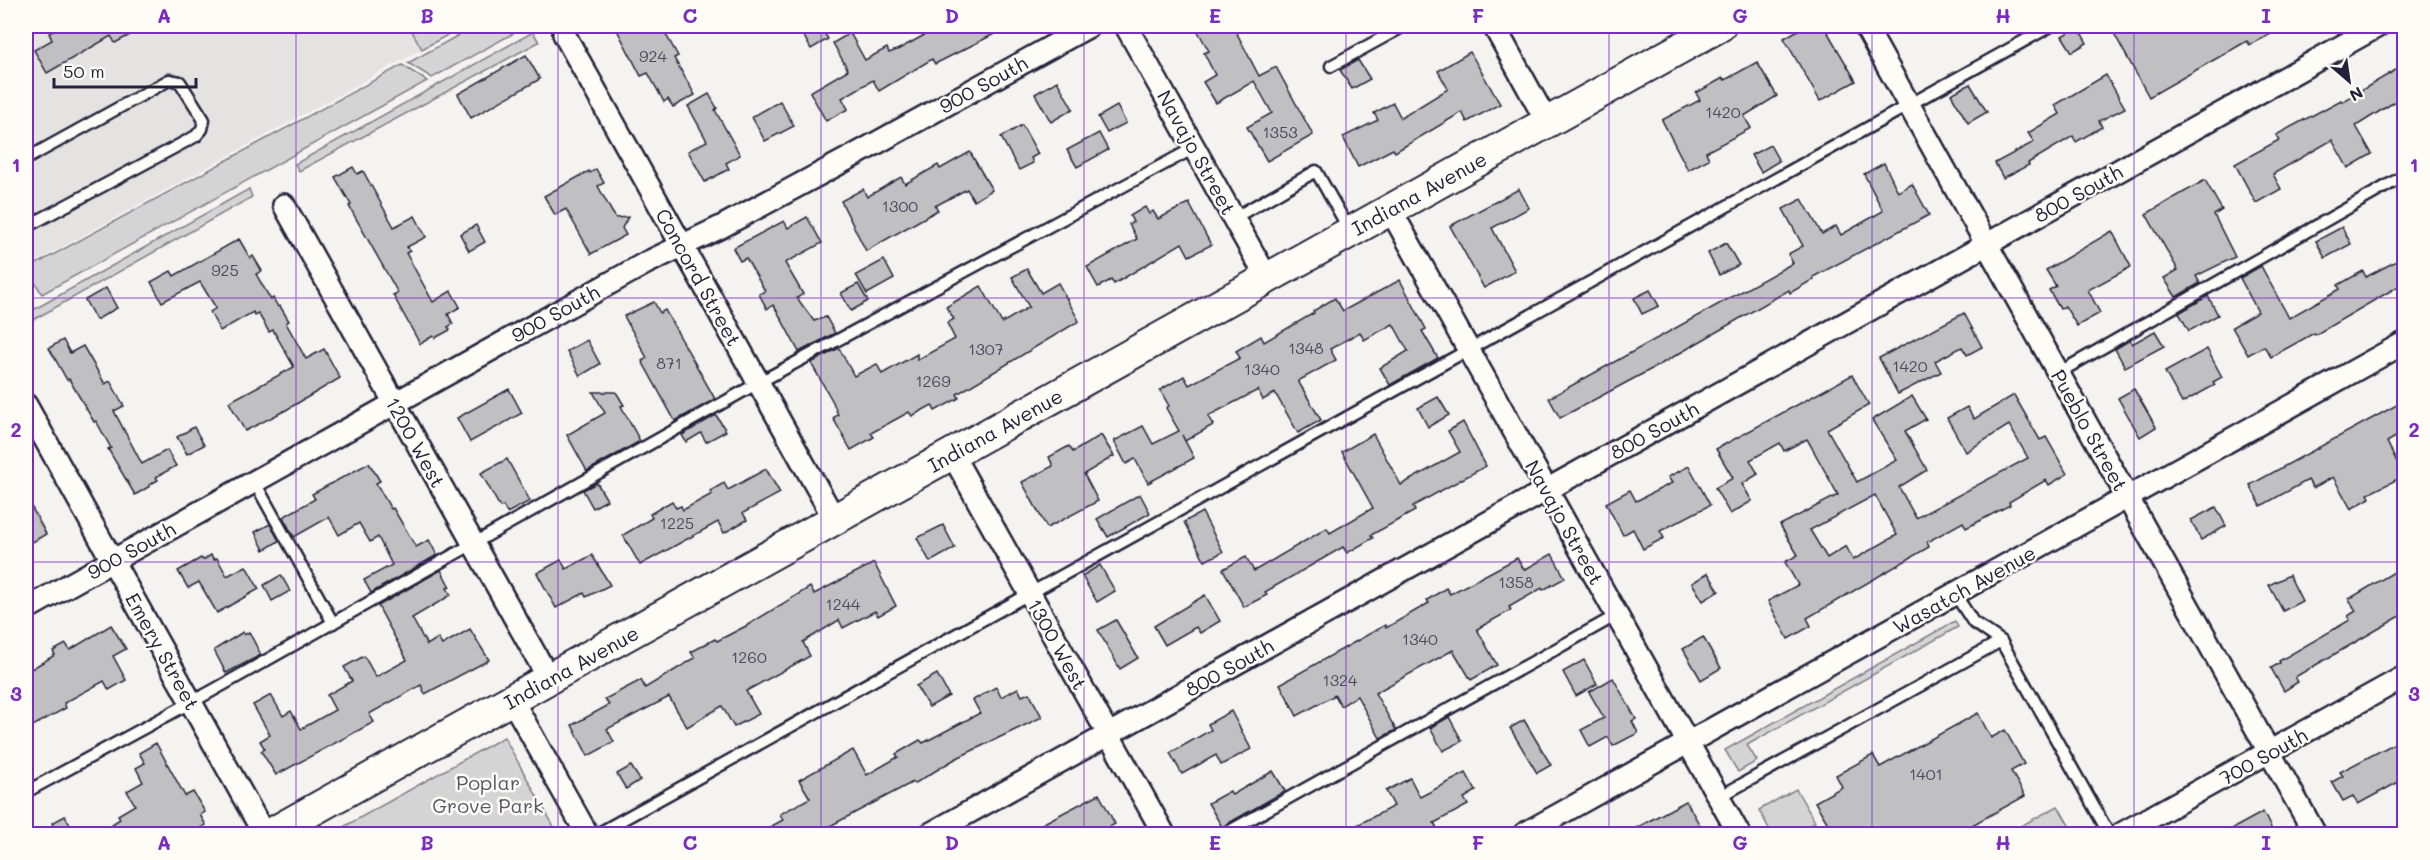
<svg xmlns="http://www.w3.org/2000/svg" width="2430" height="860" viewBox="0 0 2430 860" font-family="Mali,sans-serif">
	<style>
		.built { fill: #e4e3e2 }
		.green { fill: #d5d4d5; stroke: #7c7b88; stroke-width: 1.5 }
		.building { fill: #c0bfc2; stroke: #22223b; stroke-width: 1.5; fill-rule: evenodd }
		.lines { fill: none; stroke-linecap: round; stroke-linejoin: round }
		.lane-casing { stroke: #22223b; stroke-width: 15 }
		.street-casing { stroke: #22223b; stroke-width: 26 }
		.secondary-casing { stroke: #22223b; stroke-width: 34 }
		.lane { stroke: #fdfcf7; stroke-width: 10 }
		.street { stroke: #fdfcf7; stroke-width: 21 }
		.secondary { stroke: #fdfcf7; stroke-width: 30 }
		.grid { fill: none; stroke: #7b2cbf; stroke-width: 1.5; stroke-opacity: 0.55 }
		.labels { text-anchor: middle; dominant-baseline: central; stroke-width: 5; stroke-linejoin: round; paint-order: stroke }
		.number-label { font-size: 16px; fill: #4a495d }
		.street-label { font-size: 20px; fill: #22223b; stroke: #fdfcf7 }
		.park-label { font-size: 20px; fill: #585769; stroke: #fdfcf7 }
		.neatline { fill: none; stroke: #7b2cbf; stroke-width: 2 }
		.grid-label { font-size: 20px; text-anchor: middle; font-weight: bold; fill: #7b2cbf }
	</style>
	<rect width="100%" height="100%" fill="#f4f3ef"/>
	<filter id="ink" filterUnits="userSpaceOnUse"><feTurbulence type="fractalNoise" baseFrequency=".0167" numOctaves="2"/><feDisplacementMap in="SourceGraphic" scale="12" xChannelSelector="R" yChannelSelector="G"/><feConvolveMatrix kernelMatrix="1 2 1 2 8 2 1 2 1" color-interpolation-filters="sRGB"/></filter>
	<g filter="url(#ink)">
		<path class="built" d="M26,26H464L26,267Z"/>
		<g class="green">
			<path d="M409,26H464L422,49Z"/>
			<path d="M475,26H527L432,78L408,63Z"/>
			<path d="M533,32L539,42L299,171L295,164Z"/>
			<path d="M402,65L427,81L42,294L27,269Z"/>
			<path d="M249,189L252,197L26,324V314Z"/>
			<path d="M1955,621L1958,627L1747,745L1757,761L1738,772L1725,750Z"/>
			<path d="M504,737L558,834H331Z"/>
			<path d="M1796,789L1815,822L1796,834H1772L1759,810Z"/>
			<path d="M2058,806L2071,829L2061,834H2006Z"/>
		</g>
		<g class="building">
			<path d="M62,26H147L115,43L111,36L47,73L34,50L52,40L49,33Z"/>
			<path d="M615,26H661L678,56L674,58L695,95L673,107L668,99L664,102L648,73L641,76Z"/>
			<path d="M814,26H820L828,39L811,49L802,33Z"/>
			<path d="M941,26H1010L935,64L932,59L879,91L873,80L842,98L848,109L826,121L810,92L848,70L833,43L850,33L865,60L887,48L889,53L899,49Z"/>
			<path d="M1195,26H1233L1259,76L1276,67L1313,135L1267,161L1247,127L1272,113L1254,81L1216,103L1203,82L1215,75L1204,53L1209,51Z"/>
			<path d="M1805,26H1824L1856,81L1820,101L1784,38Z"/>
			<path d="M2110,26H2286L2250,45L2247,41L2149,97Z"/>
			<path d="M2078,27L2087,43L2072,52L2062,36Z"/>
			<path d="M1470,52L1500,104L1467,122L1462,112L1395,152L1393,149L1358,167L1343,137L1378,120L1374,113L1393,103L1401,118L1448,89L1438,71Z"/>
			<path d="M526,55L540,79L471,118L458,94Z"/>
			<path d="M1358,60L1370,79L1352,89L1340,70Z"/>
			<path d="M1757,62L1777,96L1744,116L1751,128L1706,152L1709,159L1688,170L1662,120L1700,100L1696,93L1723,78L1725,80Z"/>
			<path d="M2404,65V96L2356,126L2372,154L2348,168L2332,140L2273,174L2281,189L2256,203L2235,164L2279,140L2276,135L2341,100L2342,102Z"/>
			<path d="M2106,75L2125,108L2099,121L2102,127L2076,142L2073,136L2028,163L2029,165L2003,178L1995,163L2034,142L2028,133L2060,114L2055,105Z"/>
			<path d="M1057,81L1073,109L1051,122L1035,94Z"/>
			<path d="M1970,84L1987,112L1968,123L1951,94Z"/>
			<path d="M709,94L717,108L715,110L740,155L726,163L729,169L705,182L688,151L707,141L688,106Z"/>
			<path d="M780,101L794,126L765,141L752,117Z"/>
			<path d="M1117,106L1126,123L1107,133L1098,117Z"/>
			<path d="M1022,125L1038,154L1031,158L1033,163L1019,170L1001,137Z"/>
			<path d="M1099,133L1108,150L1077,167L1067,150Z"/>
			<path d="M1770,145L1779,161L1761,172L1751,155Z"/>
			<path d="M970,152L992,190L974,201L967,189L935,206L938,210L866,251L841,201L863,189L867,197L901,177L905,184L938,165L940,169Z"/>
			<path d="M1884,163L1898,192L1912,184L1929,215L1813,277L1814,279L1790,293L1789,290L1661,364L1560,418L1549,398L1793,263L1788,254L1803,246L1783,209L1802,199L1822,234L1836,226L1841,235L1883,211L1864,174Z"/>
			<path d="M353,167L357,174L363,171L394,227L415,216L426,237L407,247L410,251L406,253L433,302L451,291L460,307L448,314L453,324L448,327L450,330L435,338L433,336L420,344L393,295L398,293L349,206L351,205L335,177Z"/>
			<path d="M596,169L604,183L598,186L612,212L616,218L628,217L622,228L626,235L591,254L566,209L555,215L544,196L589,171L590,173Z"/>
			<path d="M2205,180L2222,210L2214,215L2235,257L2196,276L2200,283L2176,297L2164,278L2178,270L2146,214Z"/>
			<path d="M1519,189L1529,208L1492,228L1515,271L1484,288L1450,226Z"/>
			<path d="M1189,203L1211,245L1189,256L1182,243L1114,284L1111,280L1098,287L1087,267L1137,239L1129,224L1133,222L1130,216L1145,207L1149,214L1153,211L1158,219Z"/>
			<path d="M807,217L822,243L785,263L803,294L797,298L814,321L826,317L835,333L799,352L777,311L773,305L767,309L759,294L765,291L746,258L740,261L733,248L784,221L788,228Z"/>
			<path d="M476,225L485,242L469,251L460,234Z"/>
			<path d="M2342,227L2351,244L2325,258L2316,241Z"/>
			<path d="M2112,231L2131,267L2088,290L2100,313L2077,326L2065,306L2060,309L2049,290L2056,286L2046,270Z"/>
			<path d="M239,239L250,258L253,256L262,271L256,274L271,300L273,298L278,307L280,306L289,321L286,323L306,359L324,349L340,378L286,410L245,431L229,402L294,367L273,330L269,332L258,313L254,315L253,312L220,331L210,312L216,308L200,282L162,302L151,282L171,271L174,276Z"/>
			<path d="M1726,243L1739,265L1719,275L1708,253Z"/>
			<path d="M2404,257V283L2315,335L2314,333L2271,357L2264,346L2248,355L2232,327L2258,312L2240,278L2261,266L2289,318L2340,289L2338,285L2363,271L2366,277Z"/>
			<path d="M884,260L894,279L867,294L856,275Z"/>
			<path d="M1027,269L1041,293L1058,283L1079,321L957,394L959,398L935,411L932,405L912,416L909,412L871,433L874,437L851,450L833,418L838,415L833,402L811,363L839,348L854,376L877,364L882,374L917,354V360L955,339L947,323L954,319L946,307L981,286L1002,323L1029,307L1012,277Z"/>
			<path d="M1400,280L1426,329L1422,331L1438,358L1390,385L1380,368L1408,351L1393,324L1364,340L1360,332L1330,349L1336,360L1298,381L1321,420L1298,433L1275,393L1263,400L1258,390L1208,416L1213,425L1185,441L1182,435L1194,458L1148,483L1135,459L1126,464L1114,441L1143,426L1153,444L1179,431L1166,408L1169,406L1160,390L1184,376L1189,385L1240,358L1236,351L1261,336L1264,342L1314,313L1313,311L1335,298L1343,311Z"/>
			<path d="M858,284L868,301L851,311L841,293Z"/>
			<path d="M106,288L117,308L96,320L85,300Z"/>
			<path d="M1650,290L1659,306L1642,314L1634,298Z"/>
			<path d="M2208,296L2218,315L2189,331L2179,313Z"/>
			<path d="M654,302L660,313L665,310L715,399L675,421L642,361L647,358L624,316Z"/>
			<path d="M1964,313L1982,347L1967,355L1962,347L1935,361L1941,372L1898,394L1879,358Z"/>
			<path d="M2155,331L2164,346L2125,367L2115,349L2130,340L2132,344Z"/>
			<path d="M63,340L70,353L83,346L105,384L110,381L124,406L114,411L142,464L167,450L176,466L156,477L158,480L149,485L150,486L135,495L108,449L111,448L96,421L94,422L69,379L67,380L49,348Z"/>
			<path d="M587,340L600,364L580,376L567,351Z"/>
			<path d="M2207,349L2222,377L2213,382L2215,385L2182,403L2165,372Z"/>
			<path d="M1852,375L1869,405L1827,429L1857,482L1897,460L1872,420L1912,396L1926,419L1905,431L1927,470L1899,487L1916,518L2028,458L2009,425L1966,452L1947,418L1967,407L1974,419L2014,395L2040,440L2046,437L2067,474L2049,485L2046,480L2009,502L2010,505L1966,528L1963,522L1927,542L1929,547L1807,618L1811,626L1788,639L1768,601L1798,585L1785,562L1798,555L1780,525L1838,495L1807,439L1784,451L1780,443L1750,460L1758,474L1742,484L1752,501L1730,514L1715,488L1733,478L1716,449ZM1875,495L1897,535L1853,560L1846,546L1827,558L1810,530Z"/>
			<path d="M509,389L522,413L470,442L457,418Z"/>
			<path d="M2134,389L2156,427L2140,437L2118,398Z"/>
			<path d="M593,392H616L624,405L621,406L640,441L587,471L567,435L605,413Z"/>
			<path d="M1438,397L1449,415L1428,427L1418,408Z"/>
			<path d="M2404,401V432L2387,442L2404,476L2368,494L2370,498L2351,509L2333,477L2313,488L2308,480L2261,506L2250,485Z"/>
			<path d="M716,415L726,431L706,442L701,433L686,442L682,435Z"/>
			<path d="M1463,422L1486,466L1413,506L1415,511L1371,535L1373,538L1347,553L1343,547L1265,592L1267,595L1244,607L1223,569L1246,557L1254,571L1327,528L1330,533L1373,508L1342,452L1373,434L1401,485L1460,452L1448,431Z"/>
			<path d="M194,427L204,445L187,454L177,437Z"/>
			<path d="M1101,435L1114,456L1084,474L1098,501L1047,528L1022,482L1053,466L1049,457L1069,446L1073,452Z"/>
			<path d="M507,459L530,501L507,513L503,506L500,507L481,473Z"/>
			<path d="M369,463L380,481L376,483L391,509L393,508L416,547L429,540L437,555L371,593L364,580L392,565L378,537L370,542L359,523L339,535L329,517L294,537L283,517L315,499L312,494Z"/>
			<path d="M1689,466L1710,505L1660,531L1664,538L1643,549L1633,529L1623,535L1606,503L1630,490L1636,501L1672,483L1668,477Z"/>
			<path d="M766,469L780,493L743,513L747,520L724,533L718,522L640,565L623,535L652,518L650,514L672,501L676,508L681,506L683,510L712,494L710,491L724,483L728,490Z"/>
			<path d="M597,483L607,500L593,508L583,490Z"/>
			<path d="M1140,494L1150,513L1108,537L1097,519Z"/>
			<path d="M26,497L46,534L26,546Z"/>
			<path d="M2216,507L2226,526L2201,540L2191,520Z"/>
			<path d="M1202,512L1223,552L1205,561L1184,522Z"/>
			<path d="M270,524L279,541L264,550L255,532Z"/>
			<path d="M943,525L955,548L930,562L917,538Z"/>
			<path d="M1552,554L1565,578L1543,590L1542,588L1509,607L1511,610L1477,629L1497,665L1471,680L1453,650L1375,693L1396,730L1380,738L1357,696L1341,706L1335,695L1297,716L1280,684L1385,625L1386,628L1429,603L1427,600L1446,588L1450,594L1517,558L1524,570Z"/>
			<path d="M211,555L214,560L217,558L227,576L246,566L259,589L217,613L199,582L188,588L178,571L201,558L203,560Z"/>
			<path d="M592,555L610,585L586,597L584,593L556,608L537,573L561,560L566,569Z"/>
			<path d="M874,563L896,606L878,616L875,611L843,628L839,620L803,642L810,656L746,691L759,714L734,727L722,706L687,727L669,697L607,729L614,742L588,756L572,725L609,705L605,699L641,680L645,688L695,658L691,652L715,639L717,641L746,626L810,587L814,594Z"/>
			<path d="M1100,565L1115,591L1097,602L1082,576Z"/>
			<path d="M2404,566V614L2295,677L2298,682L2284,691L2271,668L2280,663L2279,661L2350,620L2348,616L2356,611L2349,599Z"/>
			<path d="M441,570L450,587L447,588L451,595L412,618L427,645L438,638L442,645L470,629L489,660L425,694L421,685L369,714L374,722L276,775L261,751L265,749L260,741L270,735L253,705L271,695L283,716L291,711L301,729L335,710L327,695L352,681L344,667L364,656L376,677L407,660L378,606Z"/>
			<path d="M1708,573L1719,591L1703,601L1692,583Z"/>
			<path d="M281,575L290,591L272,601L264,585Z"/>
			<path d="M2289,575L2302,601L2283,611L2269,585Z"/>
			<path d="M1205,595L1220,621L1200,633L1196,627L1165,645L1154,626Z"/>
			<path d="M1116,620L1138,658L1120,669L1098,630Z"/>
			<path d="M111,625L126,649L113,656L126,680L109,690L104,681L64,703L66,708L31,727L26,716V672L55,655L53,651L66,644L70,650Z"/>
			<path d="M243,632L244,635L249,632L261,655L226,673L214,650Z"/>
			<path d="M1703,637L1721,668L1701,680L1683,649Z"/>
			<path d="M1584,660L1597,684L1576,696L1563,672Z"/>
			<path d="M937,674L949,696L929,707L916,686Z"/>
			<path d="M1613,678L1636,719L1632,721L1638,733L1613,746L1608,737L1590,747L1581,730L1604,718L1589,692Z"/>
			<path d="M996,687L1001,697L1018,688L1022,696L1029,693L1042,717L955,759L914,784L913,782L815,834H757L783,820L780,814L810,798L799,780L853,750L867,775L898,757L896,754L920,740L923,743L980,713L973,700Z"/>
			<path d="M1231,711L1251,749L1221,765L1216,755L1182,774L1170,753L1211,730L1208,724Z"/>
			<path d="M1978,713L1991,738L2005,730L2024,764L2011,771L2025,796L1956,834H1834L1815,802L1842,787L1836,775L1873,755L1880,767Z"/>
			<path d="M1449,717L1462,741L1443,751L1430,728Z"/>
			<path d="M1524,720L1551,765L1537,773L1510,728Z"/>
			<path d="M2397,742L2404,755V779L2358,804L2353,796L2343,801L2332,782L2343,776L2340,772Z"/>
			<path d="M156,743L185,796L193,792L205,812L200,815L206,825L189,834H117L112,824L120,819L118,815L135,805L127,791L143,782L136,768L145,763L139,753Z"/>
			<path d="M631,766L640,780L626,789L617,774Z"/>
			<path d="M1273,771L1285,791L1222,827L1208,803L1230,791L1232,795Z"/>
			<path d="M1466,773L1476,791L1464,798L1468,805L1434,823L1437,828L1424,834H1340L1394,806L1386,791L1410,778L1420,797Z"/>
			<path d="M1099,794L1115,824L1096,834H1023Z"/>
			<path d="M1686,801L1702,829L1693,834H1625Z"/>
			<path d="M2263,812L2274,834H2223Z"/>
			<path d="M65,816L75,834H58L52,823Z"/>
		</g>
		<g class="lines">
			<defs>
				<g id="lane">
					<path d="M1331,66L1404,26"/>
					<path d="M26,159L169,80L180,82L204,120L202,129L196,136L26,227"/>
					<path d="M1234,218L1316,171L1350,231"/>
					<path d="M2058,373L2404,176"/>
					<path d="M254,481L333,623"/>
					<path d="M1955,594L1973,622L2001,641L2109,834"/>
					<path d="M26,792L212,691L758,383L1194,148"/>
					<path d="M1719,797L2001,641"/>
					<path d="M597,834L2051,26"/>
					<path d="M1224,834L1617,615"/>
				</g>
				<g id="street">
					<path d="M1126,26L1267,278"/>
					<path d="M1494,26L1547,122"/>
					<path d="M1865,26L2315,834"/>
					<path d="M564,34L835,520"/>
					<path d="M284,205L549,679"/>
					<path d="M1390,209L1739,834"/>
					<path d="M26,405L264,834"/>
					<path d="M952,454L1164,834"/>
					<path d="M26,609L646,263L721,227L853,156L1089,26"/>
					<path d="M512,700L587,834"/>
					<path d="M930,834L2378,26"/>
					<path d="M1524,834L2404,343"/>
					<path d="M2121,834L2404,677"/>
				</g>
				<path id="secondary" d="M270,834L1720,26"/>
			</defs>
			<use href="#lane" class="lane-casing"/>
			<use href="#street" class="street-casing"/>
			<use href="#secondary" class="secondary-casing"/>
			<use href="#lane" class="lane"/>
			<use href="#street" class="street"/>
			<use href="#secondary" class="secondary"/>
		</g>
	</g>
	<path class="grid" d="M296,26V834M558,26V834M821,26V834M1084,26V834M1346,26V834M1609,26V834M1872,26V834M2134,26V834M26,298H2404M26,562H2404"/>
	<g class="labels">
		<g class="number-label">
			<text x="653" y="55">924</text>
			<text x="1723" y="111">1420</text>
			<text x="1280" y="131">1353</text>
			<text x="900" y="205">1300</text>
			<text x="225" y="269">925</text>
			<text x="1306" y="347">1348</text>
			<text x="986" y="348">1307</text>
			<text x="669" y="362">871</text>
			<text x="1910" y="365">1420</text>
			<text x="1262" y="368">1340</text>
			<text x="933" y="380">1269</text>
			<text x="677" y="522">1225</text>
			<text x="1516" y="581">1358</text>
			<text x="843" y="603">1244</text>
			<text x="1420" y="638">1340</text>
			<text x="749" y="656">1260</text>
			<text x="1340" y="679">1324</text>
			<text x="1926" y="773">1401</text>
		</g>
		<g class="street-label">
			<text transform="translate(983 84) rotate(-29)">900 South</text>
			<text transform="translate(1197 152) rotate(61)">Navajo Street</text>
			<text transform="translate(1419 193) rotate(-29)">Indiana Avenue</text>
			<text transform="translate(2078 193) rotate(-29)">800 South</text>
			<text transform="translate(699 277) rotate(61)">Concord Street</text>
			<text transform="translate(555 313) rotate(-29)">900 South</text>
			<text transform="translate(995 430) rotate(-29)">Indiana Avenue</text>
			<text transform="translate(1654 430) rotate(-29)">800 South</text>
			<text transform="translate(2090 430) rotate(61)">Pueblo Street</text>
			<text transform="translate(416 442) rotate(61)">1200 West</text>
			<text transform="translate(1565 522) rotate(61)">Navajo Street</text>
			<text transform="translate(131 550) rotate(-29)">900 South</text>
			<text transform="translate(1964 589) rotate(-29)">Wasatch Avenue</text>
			<text transform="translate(1058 644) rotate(61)">1300 West</text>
			<text transform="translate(163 651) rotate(61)">Emery Street</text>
			<text transform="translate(571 667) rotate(-29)">Indiana Avenue</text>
			<text transform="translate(1229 667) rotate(-29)">800 South</text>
			<text transform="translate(2263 756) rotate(-29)">700 South</text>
		</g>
		<g class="park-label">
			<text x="488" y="782">Poplar<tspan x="488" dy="23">Grove Park</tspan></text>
		</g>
	</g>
	<rect width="2430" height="860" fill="none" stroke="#fdfcf7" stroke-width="66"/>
	<g transform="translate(2349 81) rotate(151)" stroke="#fdfcf7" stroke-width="4.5" paint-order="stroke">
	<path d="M0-4.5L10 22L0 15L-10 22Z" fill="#22223b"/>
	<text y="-9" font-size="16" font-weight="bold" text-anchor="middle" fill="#22223b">N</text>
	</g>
	<path d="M54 78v9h142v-9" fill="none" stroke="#22223b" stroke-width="3"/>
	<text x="63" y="78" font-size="18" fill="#22223b" stroke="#fdfcf7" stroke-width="4.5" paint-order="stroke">50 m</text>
	<rect x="33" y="33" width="2364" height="794" class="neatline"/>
	<g class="grid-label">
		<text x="164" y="23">A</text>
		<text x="427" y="23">B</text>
		<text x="690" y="23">C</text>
		<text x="952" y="23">D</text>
		<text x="1215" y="23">E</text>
		<text x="1478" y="23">F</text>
		<text x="1740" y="23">G</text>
		<text x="2003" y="23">H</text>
		<text x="2266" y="23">I</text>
		<text x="16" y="172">1</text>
		<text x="2414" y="172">1</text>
		<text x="16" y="437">2</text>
		<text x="2414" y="437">2</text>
		<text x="16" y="701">3</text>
		<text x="2414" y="701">3</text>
		<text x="164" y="850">A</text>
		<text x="427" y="850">B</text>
		<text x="690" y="850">C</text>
		<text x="952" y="850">D</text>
		<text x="1215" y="850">E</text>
		<text x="1478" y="850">F</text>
		<text x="1740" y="850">G</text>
		<text x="2003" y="850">H</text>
		<text x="2266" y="850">I</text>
	</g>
</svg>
